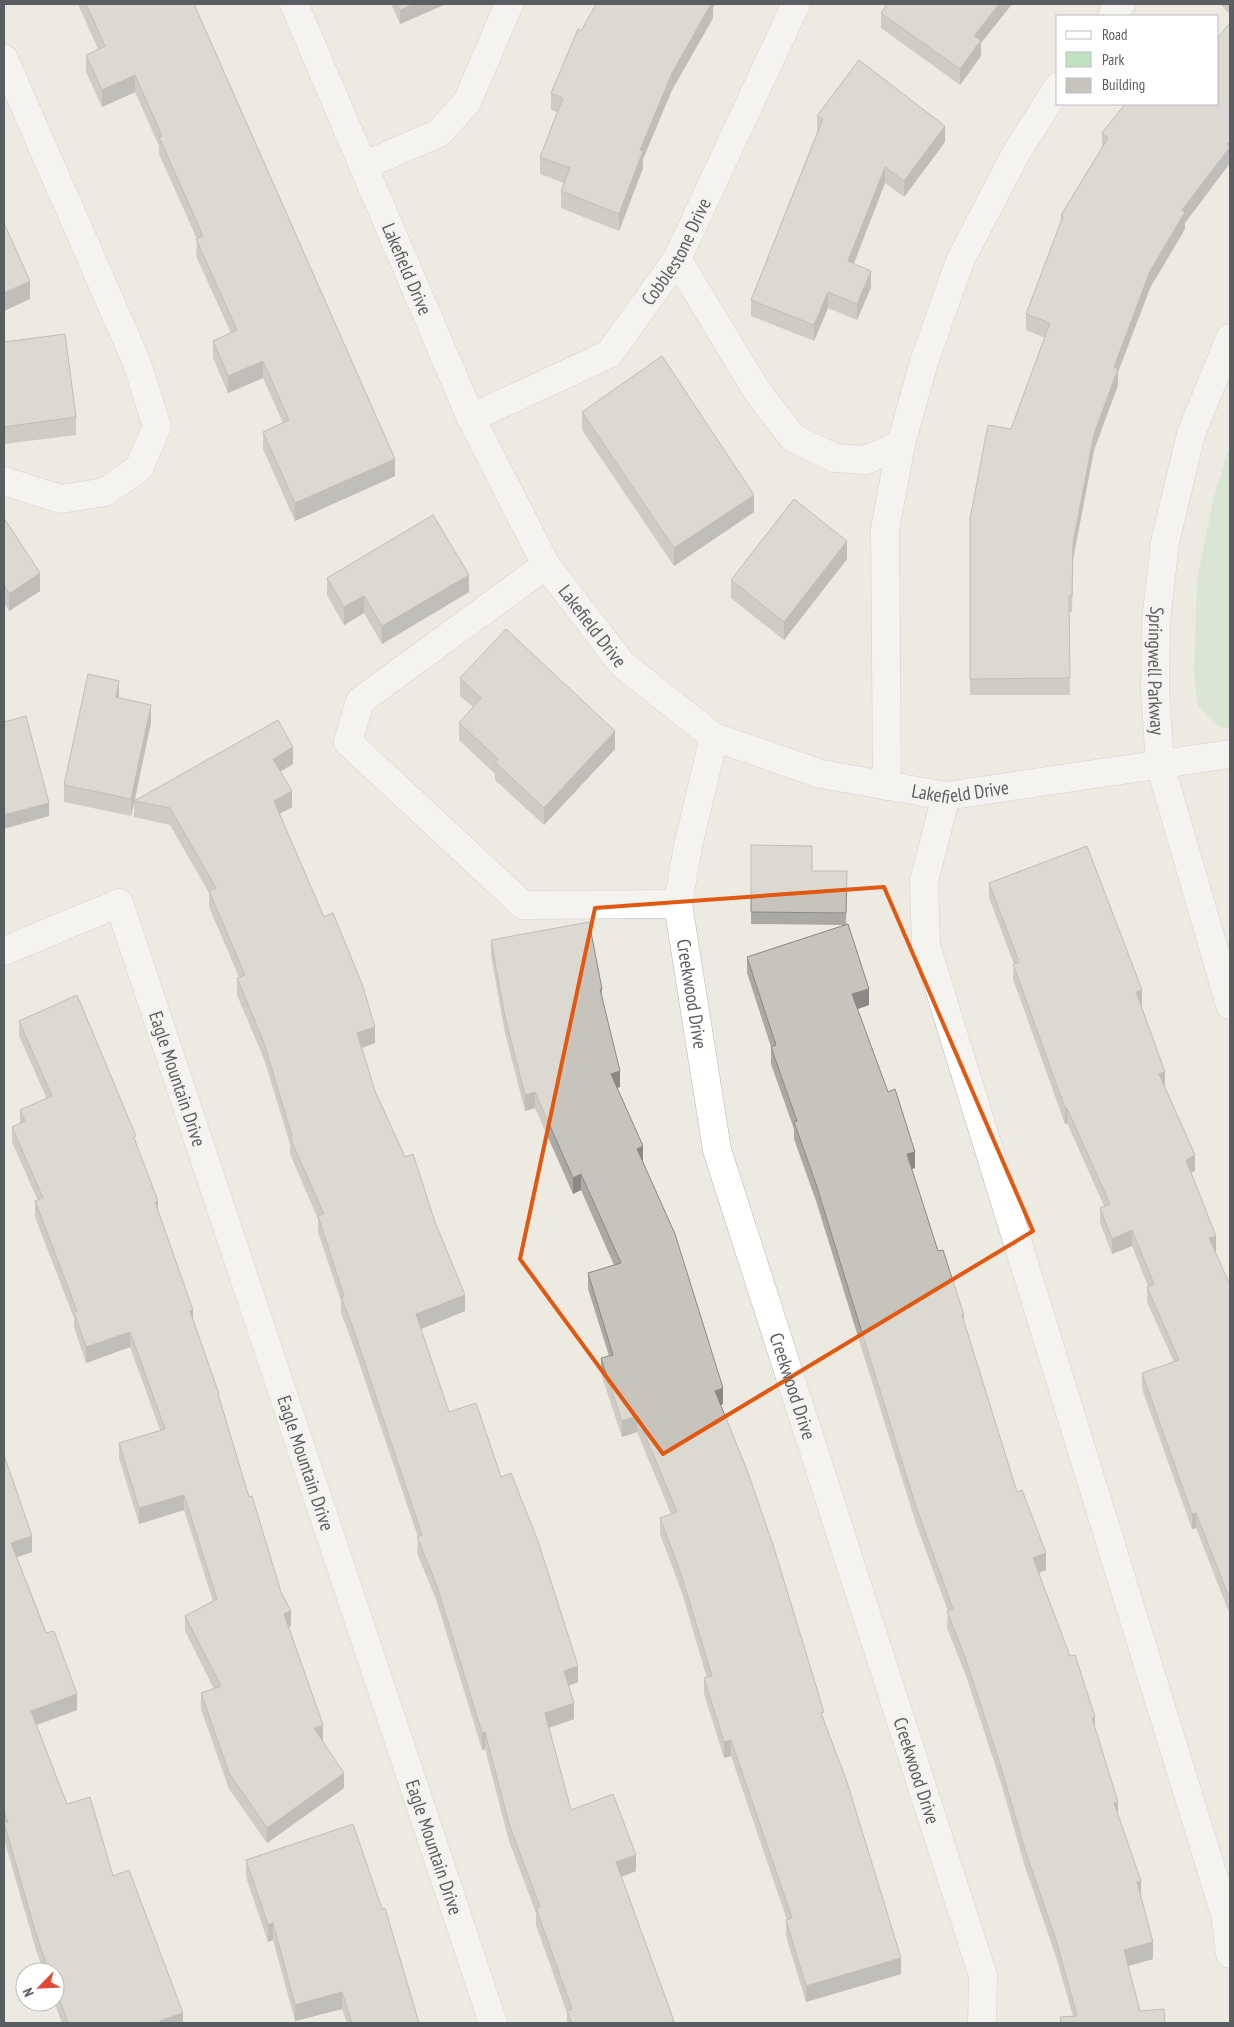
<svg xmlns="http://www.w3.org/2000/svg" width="1234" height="2027" viewBox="0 0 1234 2027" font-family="'PT Sans Narrow',sans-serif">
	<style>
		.green { fill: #bfe2c0 }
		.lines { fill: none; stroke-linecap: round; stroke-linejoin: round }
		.minor-casing { stroke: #b4b7bb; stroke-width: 29 }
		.minor { stroke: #fff; stroke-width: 28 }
		.wall { fill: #aba9a3 }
		.shaded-wall { fill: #8b8985 }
		.building { fill: #c7c4be; stroke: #8b8985 }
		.marked { fill: none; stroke: #e15910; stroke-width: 4; stroke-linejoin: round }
		.labels { text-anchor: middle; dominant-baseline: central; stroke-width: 4.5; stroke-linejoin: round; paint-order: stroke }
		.street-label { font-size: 19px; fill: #5a5d61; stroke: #fff }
	</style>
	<rect width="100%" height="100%" fill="#eceae1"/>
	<path class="green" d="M1230,445V728L1221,727L1198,706L1194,673L1197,581L1213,501Z"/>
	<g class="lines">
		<defs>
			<g id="minor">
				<path id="s1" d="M294,4L471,418L546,565L622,664L714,737L821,774L946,796L1230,754"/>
				<path d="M1112,16L1121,4"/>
				<path d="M4,59L137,363L157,427L139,468L105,492L61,499L4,481"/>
				<path d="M363,166L439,133L467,102L509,4"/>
				<path d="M677,259L757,391L793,438L835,458L866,460L901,444"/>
				<path id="s2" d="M1230,338L1191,434L1165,542L1156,621L1155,690L1160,764L1230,1005"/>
				<path id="s3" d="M471,418L609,354L677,259L796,4"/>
				<path d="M546,565L360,701L348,742L523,905L678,904"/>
				<path id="s4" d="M714,737L688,846L678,904L717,1150L983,1976L982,2023"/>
				<path d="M887,786L885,529L901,444L924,362L960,261L1016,153L1058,87"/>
				<path d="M946,796L924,881L926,946L1225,1914L1230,1954"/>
				<path id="s5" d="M4,951L119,903L493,2023"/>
			</g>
		</defs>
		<use href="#minor" class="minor-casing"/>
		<use href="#minor" class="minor"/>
	</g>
	<g class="wall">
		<path d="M78,4H194L395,476L295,521L263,449V432L283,423L263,378L228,393L213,358V341L231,333L196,256L197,239L159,154V146L135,92L102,107L86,72V55L98,49Z"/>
		<path d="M391,4H446L400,24Z"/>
		<path d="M887,4H1012L981,43V56L960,85L881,28V13Z"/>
		<path d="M1222,4H1230V15L1222,6Z"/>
		<path d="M713,8V18L672,90L643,159V168L619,231L561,208V191L564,183L540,174V157L557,112L551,110V93L581,31Z"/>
		<path d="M1230,23V163L1185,223V229L1150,288L1118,372V385L1094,450L1073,559L1072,612H1069L1070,695H970V519L1011,429L1045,338L1026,330V314L1061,222V215L1102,147V133L1218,104Z"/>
		<path d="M817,116L945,142L904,197L885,183L854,264L871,287L857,320L828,308L814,341L751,316V300L817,132Z"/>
		<path d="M4,342L76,417V435L4,444Z"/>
		<path d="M582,412L754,512L674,566L582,430Z"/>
		<path d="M4,518L40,591L9,611L4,603Z"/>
		<path d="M847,559L784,640L731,598V580Z"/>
		<path d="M327,578L469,592L382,644L364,613L344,625L327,595Z"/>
		<path d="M460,678L615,749L544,825L495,780V774L459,740V723L473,707L460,696Z"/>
		<path d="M119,698L151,722L135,800L293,764L280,771L292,807L279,814L375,1043L362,1048L375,1091L465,1311L421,1329L449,1412L501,1477L578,1682L569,1686L574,1719L549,1728L571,1810L636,1871L621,1877L674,2023H567V2013L536,1925V1913L509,1841L485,1749L482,1750L437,1602L417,1553L418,1537L352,1342L341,1313V1301L318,1232V1219L290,1154V1144L264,1059L237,995V978L239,977L209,907V893L170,825L134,817V803L131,816L64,802V785Z"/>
		<path d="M751,845L812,871H847L846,925L869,1005L857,1009L915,1168L911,1169L938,1251L964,1324L1017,1492L1046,1570L1038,1573L1095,1728L1118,1817L1141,1895L1153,1959L1128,1966L1140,2011L1165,2023H1060V2017L1073,2016L1056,1957L1025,1867L1001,1783L966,1676L947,1628L948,1611L916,1524L816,1201L794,1139V1129L771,1064V1047L747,973V957L845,925L751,924Z"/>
		<path d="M989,883L1142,1005H1140L1165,1087L1195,1171L1191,1173L1215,1251L1230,1285V1615L1196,1528L1192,1529L1142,1389V1373L1174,1362L1147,1302V1287L1148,1286L1132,1246L1112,1254L1100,1223V1208L1104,1206L1067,1123L1065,1124L1013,979L1014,964L989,898Z"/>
		<path d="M491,940L602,989V998L620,1087L617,1088L643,1162L723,1404L720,1405L824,1720L901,1974L806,2002L786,1936V1920H787L731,1756L724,1758L704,1694V1678H707L682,1593L660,1534V1518L671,1514L637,1432L622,1437L601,1374V1358L609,1356L588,1289V1273L614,1265L581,1190L573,1194L535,1108L525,1111L505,1033L491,956Z"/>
		<path d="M19,1021L136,1145L219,1401L249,1497L291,1626L289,1627L322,1741L344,1788L267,1843L229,1789L201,1709V1693L214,1689L185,1631V1616L213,1601L184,1510L139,1524L119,1458V1443L160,1430L130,1347L86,1363L74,1327V1318L35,1217V1201H38L12,1142V1127L20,1123V1110L47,1099L19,1036Z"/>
		<path d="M4,1455L32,1552L17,1557L77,1710L36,1725L67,1804L113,1876L183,2023H62L54,2002L55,1972H44L36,1950L4,1839Z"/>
		<path d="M246,1860L419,2023H347L342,2009L295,2021L273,1940L268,1942L246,1877Z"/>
	</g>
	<g class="shaded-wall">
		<path d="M414,4H446L400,24V10Z"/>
		<path d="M709,4H715L713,8V18L672,90L643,159V168L619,231V214L640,150L672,73Z"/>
		<path d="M999,4H1012L981,43V56L960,85V69L974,36Z"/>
		<path d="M135,75V92L102,107V90Z"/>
		<path d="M945,126V142L904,197V181Z"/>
		<path d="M1230,141V163L1185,223V229L1150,288L1118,372V385L1094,450L1073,559L1072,612L1073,543L1094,434L1114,367L1150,271L1182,210L1227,144Z"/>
		<path d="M885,167V183L848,277V261Z"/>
		<path d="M871,271V287L857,320V304Z"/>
		<path d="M30,281V299L4,311V293Z"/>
		<path d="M828,292V308L814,341V325Z"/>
		<path d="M263,361V378L228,393V376Z"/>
		<path d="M395,459V476L295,521V503Z"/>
		<path d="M754,495V512L674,566V548Z"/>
		<path d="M847,541V559L784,640V622Z"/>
		<path d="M40,573V591L9,611V594Z"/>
		<path d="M469,575V592L382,644V626Z"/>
		<path d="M364,596V613L344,625V607Z"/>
		<path d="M119,681V698L116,697Z"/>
		<path d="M151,705V722L131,816V799Z"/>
		<path d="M615,731V749L544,825V808Z"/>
		<path d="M293,747V764L273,776V759Z"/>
		<path d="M292,791V807L274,817V801Z"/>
		<path d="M49,803V816L4,829V815Z"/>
		<path d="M869,989V1005L852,1011V994Z"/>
		<path d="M1142,990V1005L1136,1007V992Z"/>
		<path d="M375,1027V1043L357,1049V1033Z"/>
		<path d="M620,1071V1087L611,1090V1074Z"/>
		<path d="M1165,1072V1087L1159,1074Z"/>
		<path d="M535,1092V1108L525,1111V1095Z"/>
		<path d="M1065,1108H1067V1123L1065,1124Z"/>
		<path d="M643,1146V1162L637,1149Z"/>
		<path d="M915,1152V1168L907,1171V1154Z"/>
		<path d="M1195,1155V1171L1186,1175V1160Z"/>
		<path d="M581,1174V1190L573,1194V1178Z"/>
		<path d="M158,1201V1216L155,1202Z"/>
		<path d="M1132,1230V1246L1112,1254V1239Z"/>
		<path d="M1216,1236V1251L1209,1254V1238Z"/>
		<path d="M465,1295V1311L416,1331V1314Z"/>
		<path d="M193,1310V1325L190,1311Z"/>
		<path d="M962,1315H964V1331Z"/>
		<path d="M130,1332V1347L86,1363V1347Z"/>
		<path d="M723,1388V1404L715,1407V1391Z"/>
		<path d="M637,1416V1432L622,1437V1421Z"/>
		<path d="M184,1495V1510L139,1524V1508Z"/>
		<path d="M1196,1513V1528L1192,1529V1514Z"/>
		<path d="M32,1536V1552L11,1559V1543Z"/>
		<path d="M1046,1553V1570L1033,1575V1558Z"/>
		<path d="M291,1611V1626L284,1630V1614Z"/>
		<path d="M578,1666V1682L564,1687V1671Z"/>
		<path d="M77,1694V1710L31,1727V1711Z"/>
		<path d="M574,1703V1719L545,1729V1713Z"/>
		<path d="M1095,1717V1734L1092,1718Z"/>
		<path d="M323,1725V1741L314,1744V1728Z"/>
		<path d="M485,1732V1749L482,1750V1733Z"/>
		<path d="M731,1740V1756L724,1758V1742Z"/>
		<path d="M344,1773V1788L267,1843V1828Z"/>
		<path d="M1118,1802V1818L1114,1803Z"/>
		<path d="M636,1855V1871L616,1879V1862Z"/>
		<path d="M1141,1881V1898L1137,1882Z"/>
		<path d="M273,1923V1940L268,1942V1925Z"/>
		<path d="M1153,1942V1959L1124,1967V1950Z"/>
		<path d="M901,1958V1974L806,2002V1986Z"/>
		<path d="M342,1992V2009L295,2021V2005Z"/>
		<path d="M183,2013V2023H160V2021Z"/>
	</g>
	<g class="building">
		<path d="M86,4H194L395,459L295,503L263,432L289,420L263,361L228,376L213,341L237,330L196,239L203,236L159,137L162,136L135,75L102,90L86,55L105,46Z"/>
		<path d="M397,4H414L400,10Z"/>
		<path d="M596,4H711L672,73L640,150L643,151L619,214L561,191L570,168L540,157L563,98L551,93L578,29L581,31Z"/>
		<path d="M887,4H999L974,36L981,40L960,69L881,13Z"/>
		<path d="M1230,23V141L1227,144L1230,147L1182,210L1185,212L1150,271L1114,367L1118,369L1094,434L1073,543L1072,596H1069L1070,678L970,679V519L988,425L1011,429L1050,323L1026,314L1063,216L1061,215L1108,138L1102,133L1125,104H1218V37Z"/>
		<path d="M859,60L945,126L904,181L885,167L848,261L871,271L857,304L828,292L814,325L751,300L823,119L817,116Z"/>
		<path d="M4,223L30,281L4,293Z"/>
		<path d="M65,334L76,417L4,427V342Z"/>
		<path d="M662,356L754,495L674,548L582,412Z"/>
		<path d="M794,499L847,541L784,622L731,580Z"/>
		<path d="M433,515L469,575L382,626L364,596L344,607L327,578Z"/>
		<path d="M4,518L40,573L9,594L4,585Z"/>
		<path d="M506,629L615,731L544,808L495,762L498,759L459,723L481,698L460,678Z"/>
		<path d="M88,674L119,681L116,697L151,705L131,799L64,785Z"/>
		<path d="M26,716L49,803L4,815V722Z"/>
		<path d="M278,720L293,747L273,759L292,791L274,801L324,917L333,913L362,984L375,1027L357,1033L375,1091L405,1157L413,1154L435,1222L465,1295L416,1314L449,1412L476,1403L501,1477L511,1473L538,1541L578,1666L564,1671L574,1703L545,1713L571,1810L613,1794L636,1855L616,1862L674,2021L668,2023H572L567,2011L572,2009L536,1908L540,1907L509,1824L485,1732L482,1733L437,1586L417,1537L422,1535L352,1325L341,1297L344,1296L318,1216L324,1214L290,1138L292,1136L264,1043L237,978L245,975L209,891L216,888L170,808L134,801Z"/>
		<path d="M751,845L812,846V871H847L846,913L751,912Z"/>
		<path d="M1087,846L1142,990L1136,992L1165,1072L1159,1074L1195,1155L1186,1160L1216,1236L1209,1238L1230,1285V1600L1196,1513L1192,1514L1142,1373L1179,1360L1147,1287L1154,1284L1132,1230L1112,1239L1100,1208L1110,1204L1067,1108H1065L1013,964L1019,962L989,883Z"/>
		<path d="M589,922L602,989H600L620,1071L611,1074L643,1146L637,1149L675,1234L723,1388L715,1391L747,1470L773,1545L824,1712L821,1713L847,1782L901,1958L806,1986L786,1920L792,1918L731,1740L724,1742L704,1678L712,1676L682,1577L660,1518L677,1512L637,1416L622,1421L601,1358L613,1355L588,1273L621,1263L581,1174L573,1178L535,1092L525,1095L505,1017L491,940Z"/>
		<path d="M848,924L869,989L852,994L888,1092L895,1089L915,1152L907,1154L938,1251L943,1250L964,1315H962L1017,1492L1022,1490L1046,1553L1033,1558L1070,1656L1075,1655L1095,1717L1092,1718L1118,1802L1114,1803L1141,1881L1137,1882L1153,1942L1124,1950L1140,2011L1164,2009L1165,2023H1061L1060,2017L1077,2016L1056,1940L1025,1850L1001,1767L966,1660L947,1611L953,1609L916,1507L816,1184L794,1122L797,1121L771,1047L776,1045L747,957Z"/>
		<path d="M77,995L136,1136L134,1138L158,1201L155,1202L193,1310L190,1311L219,1394H218L249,1497L252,1496L281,1592L291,1611L284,1614L323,1725L314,1728L344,1773L267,1828L229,1773L201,1693L221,1686L185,1616L217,1599L184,1495L139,1508L119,1443L165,1429L130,1332L86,1347L74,1312L77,1311L35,1201L43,1198L12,1127L25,1121L20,1110L52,1096L19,1021Z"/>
		<path d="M4,1455L32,1536L11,1543L46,1633L54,1631L77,1694L31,1711L67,1804L90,1797L113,1876L129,1870L183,2013L160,2021L161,2023H68L55,1987V1972H49L36,1934L4,1823L8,1822L4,1812Z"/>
		<path d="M353,1824L382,1909L385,1908L419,2023H352L342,1992L295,2005L273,1923L268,1925L246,1860Z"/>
	</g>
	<path d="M0 0H1234V2027H0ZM884,887L1033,1231L663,1454L520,1259L595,908Z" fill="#eceae1" fill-opacity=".55" fill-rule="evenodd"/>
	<path class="marked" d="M884,887L1033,1231L663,1454L520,1259L595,908Z"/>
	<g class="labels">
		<g class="street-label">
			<text stroke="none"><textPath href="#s3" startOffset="275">Cobblestone Drive</textPath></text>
			<text stroke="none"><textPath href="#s1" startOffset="288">Lakefield Drive</textPath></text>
			<text stroke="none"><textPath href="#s1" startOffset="692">Lakefield Drive</textPath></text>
			<text stroke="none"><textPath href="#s2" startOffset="344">Springwell Parkway</textPath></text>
			<text stroke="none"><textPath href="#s1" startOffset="1112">Lakefield Drive</textPath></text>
			<text stroke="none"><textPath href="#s4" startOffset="262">Creekwood Drive</textPath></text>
			<text stroke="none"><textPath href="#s5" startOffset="310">Eagle Mountain Drive</textPath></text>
			<text stroke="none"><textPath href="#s4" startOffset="668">Creekwood Drive</textPath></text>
			<text stroke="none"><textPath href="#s5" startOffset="715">Eagle Mountain Drive</textPath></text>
			<text stroke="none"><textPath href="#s4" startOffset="1072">Creekwood Drive</textPath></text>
			<text stroke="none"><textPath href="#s5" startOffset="1120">Eagle Mountain Drive</textPath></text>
		</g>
	</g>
	<rect width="1234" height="2027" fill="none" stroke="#5a5d61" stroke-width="10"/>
	<rect x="1056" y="15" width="162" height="90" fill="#ffffff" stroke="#bdbec0"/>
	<rect x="1066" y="31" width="25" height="8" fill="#ffffff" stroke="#bdbec0"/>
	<text x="1102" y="40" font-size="15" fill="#5a5d61">Road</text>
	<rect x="1066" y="52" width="25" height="15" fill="#bfe2c0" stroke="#bdbec0"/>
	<text x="1102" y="65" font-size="15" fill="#5a5d61">Park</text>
	<rect x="1066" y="78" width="25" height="15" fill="#c7c4be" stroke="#bdbec0"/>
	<text x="1102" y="90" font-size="15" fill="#5a5d61">Building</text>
	<g transform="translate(40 1987) rotate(246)"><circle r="24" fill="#ffffff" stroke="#bdbec0"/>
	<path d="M0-4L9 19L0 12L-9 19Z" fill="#df4a34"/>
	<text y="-8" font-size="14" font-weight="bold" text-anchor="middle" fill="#5a5d61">N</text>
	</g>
</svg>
